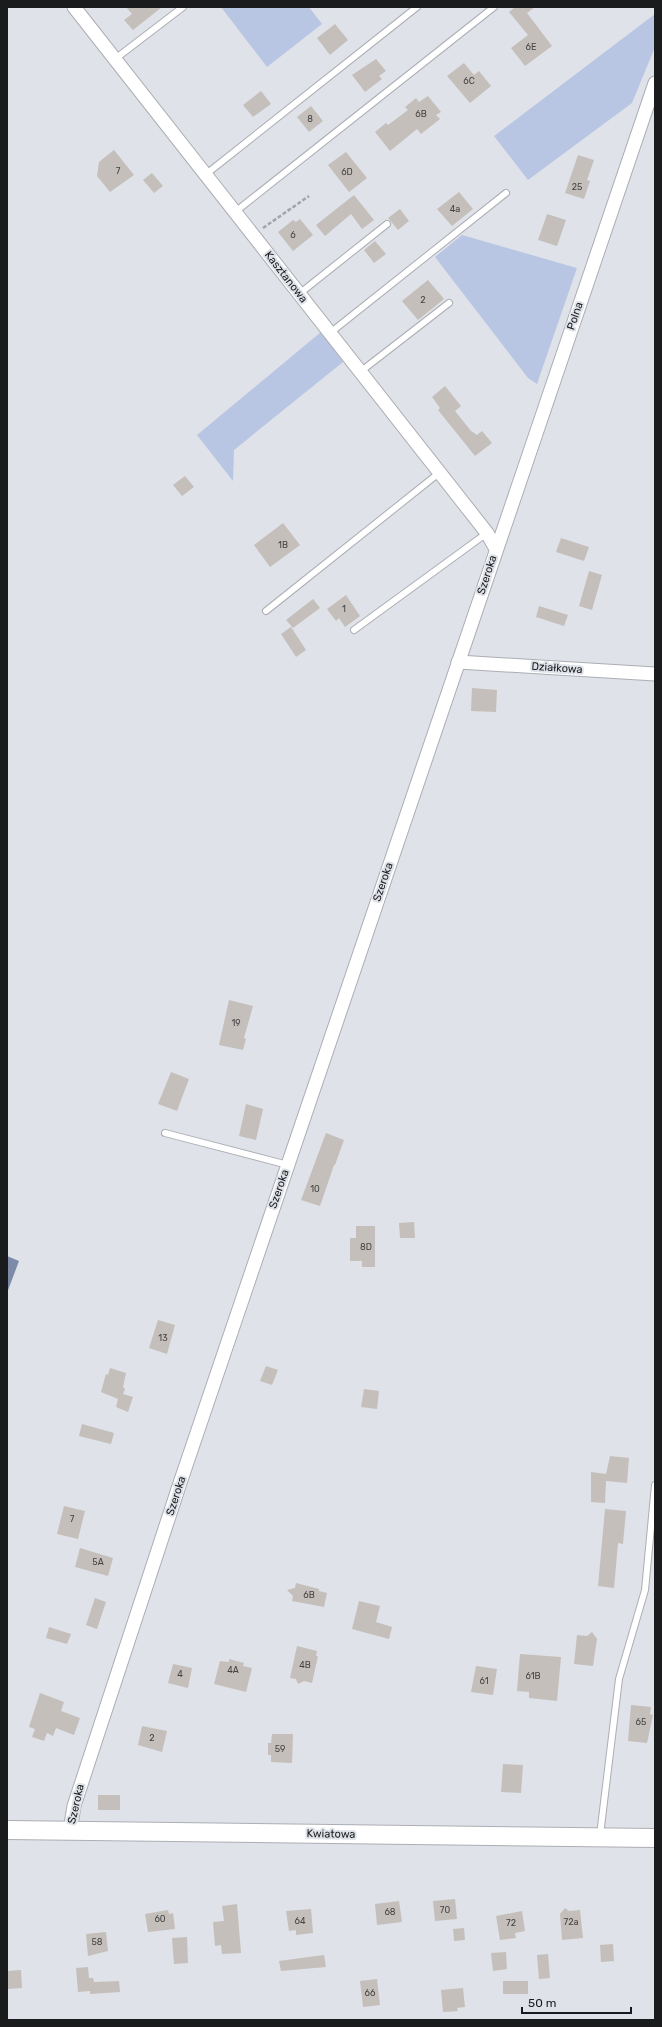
<svg xmlns="http://www.w3.org/2000/svg" width="662" height="2027" viewBox="0 0 662 2027" font-family="Rubik,sans-serif">
	<style>
		.green { fill: #b9c6e3 }
		.water { fill: #7e8ba8 }
		.building { fill: #c5bfbb }
		.lines { fill: none; stroke-linecap: round; stroke-linejoin: round }
		.lane-casing { stroke: #acaeb4; stroke-width: 8 }
		.street-casing { stroke: #acaeb4; stroke-width: 15 }
		.secondary-casing { stroke: #acaeb4; stroke-width: 20 }
		.path { stroke: #a1a4a8; stroke-width: 2.5; stroke-dasharray: 4 2; stroke-linecap: butt }
		.lane { stroke: #fff; stroke-width: 6 }
		.street { stroke: #fff; stroke-width: 13 }
		.secondary { stroke: #fff; stroke-width: 18 }
		.labels { text-anchor: middle; dominant-baseline: central; stroke-width: 4; stroke-linejoin: round; paint-order: stroke }
		.number-label { font-size: 9px; fill: #454444 }
		.street-label { font-size: 11px; fill: #1a1b1d; stroke: #dfe2e8 }
	</style>
	<rect width="100%" height="100%" fill="#dfe2e8"/>
	<g class="green">
		<path d="M221,7H309L322,24L267,67Z"/>
		<path d="M655,14V47L632,103L528,180L494,136Z"/>
		<path d="M462,235L577,268L537,384L528,378L435,257Z"/>
		<path d="M321,332L343,362L234,450L233,481L197,435Z"/>
	</g>
	<path class="water" d="M7,1256L19,1261L7,1293Z"/>
	<g class="building">
		<path d="M126,7H162L133,30L124,20L132,14Z"/>
		<path d="M515,7H535L527,13L552,46L525,66L511,48L528,35L509,12Z"/>
		<path d="M335,24L348,40L330,55L317,38Z"/>
		<path d="M376,59L386,71L379,76L382,79L365,92L352,75Z"/>
		<path d="M464,63L474,75L479,71L491,86L470,103L447,76Z"/>
		<path d="M261,91L271,104L253,117L243,105Z"/>
		<path d="M428,96L441,112L436,115L440,119L421,134L417,129L390,151L375,132L386,123L388,125L408,110L405,107L416,98L419,102Z"/>
		<path d="M311,106L323,121L309,132L297,117Z"/>
		<path d="M114,150L134,175L110,192L97,176L99,162Z"/>
		<path d="M346,152L367,178L349,192L328,165Z"/>
		<path d="M578,155L594,160L587,180L590,181L584,199L565,193Z"/>
		<path d="M152,173L163,186L154,193L143,180Z"/>
		<path d="M459,192L473,209L452,226L437,209Z"/>
		<path d="M354,195L374,220L362,229L351,214L325,236L316,225Z"/>
		<path d="M400,209L409,221L398,230L388,218Z"/>
		<path d="M547,214L566,220L557,246L538,240Z"/>
		<path d="M300,219L313,235L293,251L278,232L293,220L296,222Z"/>
		<path d="M375,241L386,254L374,263L364,250Z"/>
		<path d="M428,280L444,299L418,320L402,301Z"/>
		<path d="M445,386L461,406L455,411L471,431L477,435L482,431L492,443L475,456L438,410L440,408L432,397Z"/>
		<path d="M185,476L194,487L182,496L173,485Z"/>
		<path d="M283,523L300,545L270,567L254,545Z"/>
		<path d="M561,538L589,547L584,561L556,552Z"/>
		<path d="M589,571L602,575L592,610L579,606Z"/>
		<path d="M346,595L360,616L345,627L339,618L336,621L327,609Z"/>
		<path d="M313,599L320,608L293,628L286,620Z"/>
		<path d="M539,606L568,615L564,626L536,617Z"/>
		<path d="M291,627L306,650L296,657L281,634Z"/>
		<path d="M472,688L497,690L496,712L471,711Z"/>
		<path d="M229,1000L253,1006L244,1038L246,1039L243,1050L219,1045Z"/>
		<path d="M171,1072L189,1079L177,1111L158,1104Z"/>
		<path d="M246,1104L263,1109L256,1140L239,1136Z"/>
		<path d="M326,1133L344,1140L335,1165H334L320,1206L301,1200Z"/>
		<path d="M414,1222L415,1238H400L399,1223Z"/>
		<path d="M356,1226H375V1267H362V1261H350V1238H356Z"/>
		<path d="M158,1320L175,1325L167,1354L149,1348Z"/>
		<path d="M266,1366L278,1370L272,1385L260,1381Z"/>
		<path d="M110,1368L126,1373L123,1387L125,1389L123,1394L133,1397L128,1412L116,1407L118,1399L101,1392L106,1374L108,1375Z"/>
		<path d="M364,1389L379,1391L377,1409L361,1407Z"/>
		<path d="M82,1424L114,1433L111,1444L79,1436Z"/>
		<path d="M610,1456L629,1458L627,1483L606,1481L605,1503L591,1502V1472L606,1474Z"/>
		<path d="M64,1506L85,1511L78,1539L57,1534Z"/>
		<path d="M605,1509L626,1511L623,1544L618,1543L614,1588L598,1586Z"/>
		<path d="M80,1548L113,1558L108,1576L75,1567Z"/>
		<path d="M296,1583L319,1589V1591L327,1593L324,1607L292,1601L293,1596L287,1590L295,1588Z"/>
		<path d="M95,1598L106,1602L97,1629L86,1625Z"/>
		<path d="M359,1601L380,1606L376,1622L392,1627L389,1639L352,1629Z"/>
		<path d="M49,1627L71,1634L67,1644L46,1638Z"/>
		<path d="M592,1632L597,1639L593,1666L574,1664L577,1635L587,1636Z"/>
		<path d="M297,1646L317,1651L316,1656H318L312,1683L304,1681L298,1684L296,1679L290,1678Z"/>
		<path d="M520,1654L561,1657L557,1701L529,1698V1692L517,1691Z"/>
		<path d="M229,1659L244,1663L243,1666L252,1668L246,1692L214,1684L220,1661L229,1662Z"/>
		<path d="M173,1664L192,1668L188,1688L168,1683Z"/>
		<path d="M476,1666L497,1669L493,1695L471,1692Z"/>
		<path d="M40,1693L64,1702L61,1711L80,1718L74,1735L56,1728L53,1736L47,1733L44,1741L32,1737L35,1729L29,1727Z"/>
		<path d="M631,1705L651,1707L650,1714L653,1715L647,1743L628,1741Z"/>
		<path d="M142,1726L167,1731L162,1752L138,1745Z"/>
		<path d="M272,1734H293L292,1763L271,1762V1755H268V1743H271Z"/>
		<path d="M503,1764L523,1765L521,1793L501,1792Z"/>
		<rect x="98" y="1795" width="22" height="15"/>
		<path d="M455,1899L457,1919L435,1921L433,1901Z"/>
		<path d="M399,1901L402,1922L377,1925L375,1904Z"/>
		<path d="M237,1904L241,1953L222,1954L221,1945L215,1946L213,1922L224,1921L222,1906Z"/>
		<path d="M565,1908L569,1911L580,1910L583,1938L562,1940L560,1914Z"/>
		<path d="M311,1909L313,1933L296,1935V1930L289,1931L286,1911Z"/>
		<path d="M168,1910L169,1914L173,1913L175,1929L148,1932L145,1914Z"/>
		<path d="M522,1911L525,1931L515,1933L516,1938L500,1940L496,1916Z"/>
		<path d="M464,1928L465,1940L454,1941L453,1929Z"/>
		<path d="M106,1932L108,1951L88,1956L86,1934Z"/>
		<path d="M187,1937L188,1963L174,1964L172,1938Z"/>
		<path d="M613,1944L614,1961L601,1962L600,1945Z"/>
		<path d="M506,1952L507,1969L493,1971L491,1953Z"/>
		<path d="M548,1954L550,1978L539,1979L537,1955Z"/>
		<path d="M324,1955L326,1967L281,1971L279,1961Z"/>
		<path d="M88,1967L89,1978H93L94,1982L119,1981L120,1992L90,1994V1991L78,1992L76,1968Z"/>
		<path d="M21,1970L22,1988L7,1989V1971Z"/>
		<path d="M377,1979L380,2005L363,2007L360,1981Z"/>
		<rect x="503" y="1981" width="25" height="13"/>
		<path d="M463,1988L465,2007L457,2008L458,2011L443,2012L441,1990Z"/>
	</g>
	<g class="lines">
		<defs>
			<g id="lane">
				<path d="M115,59L183,7"/>
				<path d="M205,175L417,7"/>
				<path d="M235,212L494,7"/>
				<path d="M299,294L387,224"/>
				<path d="M330,333L506,193"/>
				<path d="M360,372L449,303"/>
				<path d="M266,611L439,473"/>
				<path d="M354,630L487,533"/>
				<path d="M165,1133L288,1165"/>
				<path d="M600,1835L619,1679L645,1590L655,1485"/>
			</g>
			<g id="street">
				<path d="M74,7L487,533L496,549"/>
				<path d="M458,662L655,674"/>
				<path d="M70,1831L74,1806L180,1483L655,83"/>
			</g>
			<path id="secondary" d="M7,1830L655,1838"/>
		</defs>
		<use href="#lane" class="lane-casing"/>
		<use href="#street" class="street-casing"/>
		<use href="#secondary" class="secondary-casing"/>
		<path class="path" d="M263,228L309,196"/>
		<use href="#lane" class="lane"/>
		<use href="#street" class="street"/>
		<use href="#secondary" class="secondary"/>
	</g>
	<g class="labels">
		<g class="number-label">
			<text x="531" y="47">6E</text>
			<text x="469" y="81">6C</text>
			<text x="421" y="114">6B</text>
			<text x="310" y="119">8</text>
			<text x="118" y="171">7</text>
			<text x="347" y="172">6D</text>
			<text x="577" y="187">25</text>
			<text x="455" y="209">4a</text>
			<text x="293" y="235">6</text>
			<text x="423" y="300">2</text>
			<text x="283" y="545">1B</text>
			<text x="344" y="609">1</text>
			<text x="236" y="1023">19</text>
			<text x="315" y="1189">10</text>
			<text x="366" y="1247">8D</text>
			<text x="163" y="1338">13</text>
			<text x="72" y="1519">7</text>
			<text x="98" y="1562">5A</text>
			<text x="309" y="1595">6B</text>
			<text x="305" y="1665">4B</text>
			<text x="233" y="1670">4A</text>
			<text x="180" y="1674">4</text>
			<text x="533" y="1676">61B</text>
			<text x="484" y="1681">61</text>
			<text x="641" y="1722">65</text>
			<text x="152" y="1738">2</text>
			<text x="280" y="1749">59</text>
			<text x="445" y="1910">70</text>
			<text x="390" y="1912">68</text>
			<text x="160" y="1919">60</text>
			<text x="300" y="1921">64</text>
			<text x="571" y="1922">72a</text>
			<text x="511" y="1923">72</text>
			<text x="97" y="1942">58</text>
			<text x="370" y="1993">66</text>
		</g>
		<g class="street-label">
			<text transform="translate(286 277) rotate(52)">Kasztanowa</text>
			<text transform="translate(575 316) rotate(-71)">Polna</text>
			<text transform="translate(487 575) rotate(-72)">Szeroka</text>
			<text transform="translate(557 668) rotate(4)">Działkowa</text>
			<text transform="translate(383 882) rotate(-71)">Szeroka</text>
			<text transform="translate(279 1189) rotate(-71)">Szeroka</text>
			<text transform="translate(176 1496) rotate(-72)">Szeroka</text>
			<text transform="translate(76 1804) rotate(-77)">Szeroka</text>
			<text transform="translate(331 1834) rotate(1)">Kwiatowa</text>
		</g>
	</g>
	<rect width="662" height="2027" fill="none" stroke="#1a1b1d" stroke-width="16"/>
	<path d="M522 2007v6h109v-6" fill="none" stroke="#1a1b1d" stroke-width="2"/>
	<text x="528" y="2007" font-size="12" fill="#1a1b1d" stroke="#dfe2e8" stroke-width="3" paint-order="stroke">50 m</text>
</svg>
